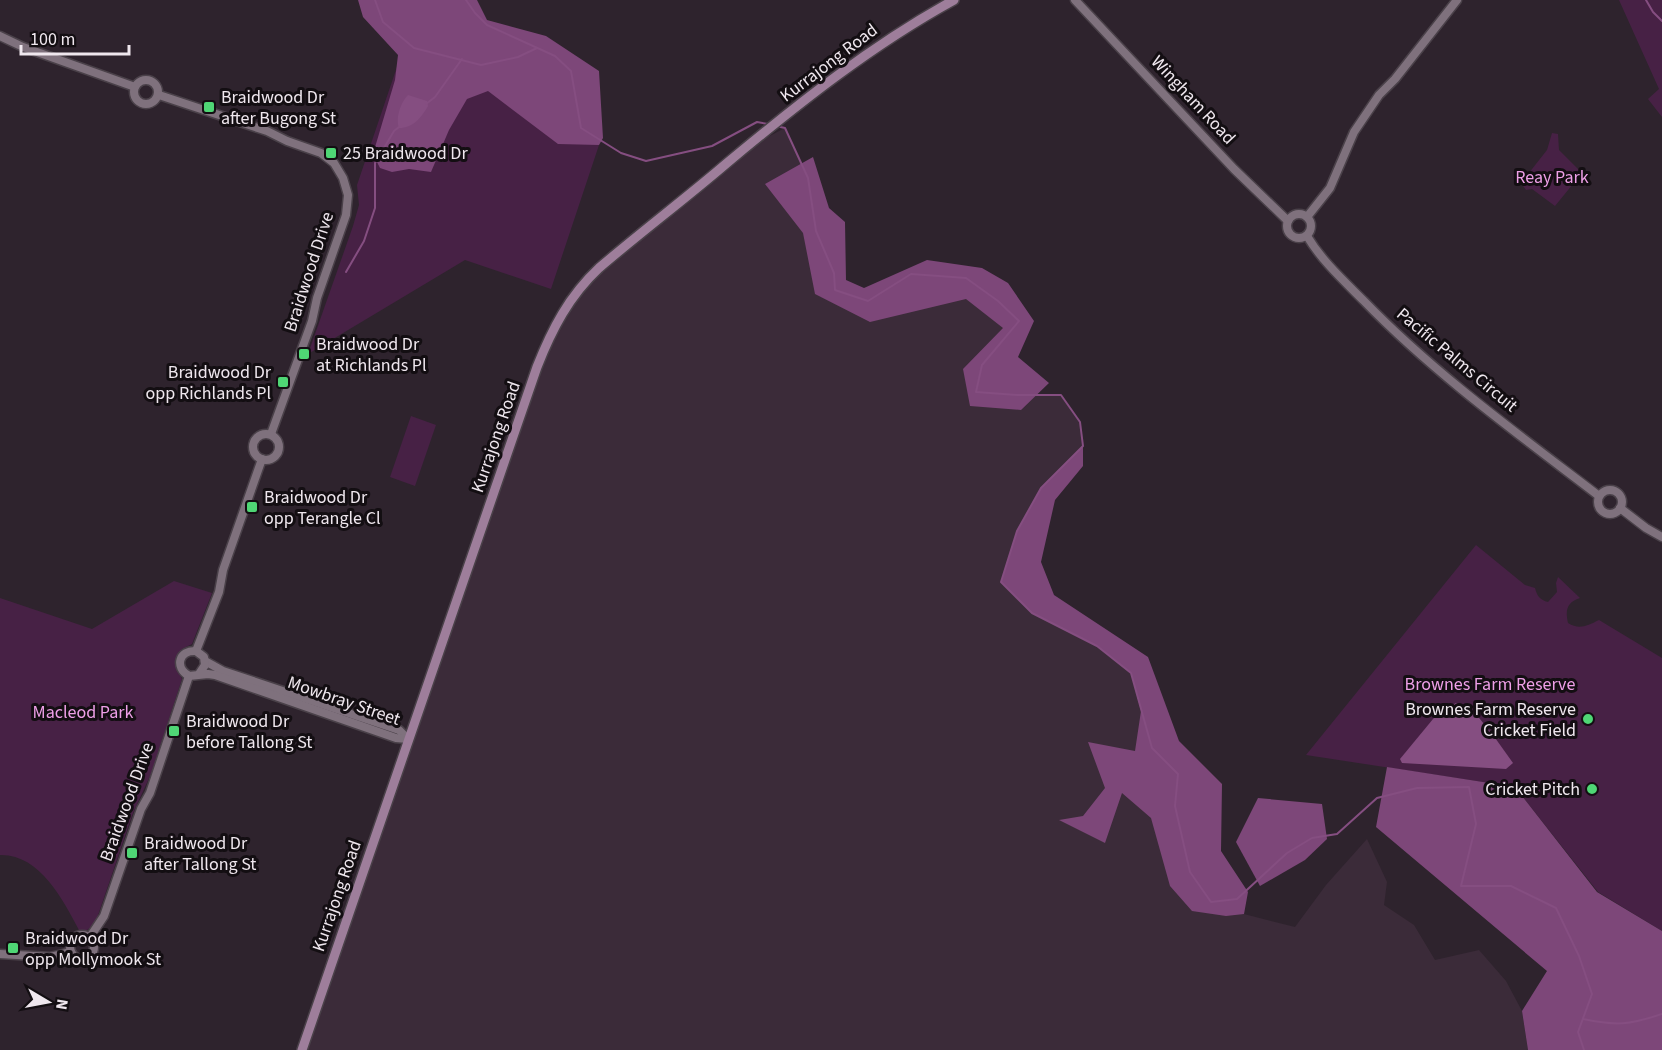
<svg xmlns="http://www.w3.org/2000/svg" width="1662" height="1050" viewBox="0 0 1662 1050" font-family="'Source Sans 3',sans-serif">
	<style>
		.built { fill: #3b2b39 }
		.green { fill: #472145 }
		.forest { fill: #7d4779 }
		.water { fill: #854e81 }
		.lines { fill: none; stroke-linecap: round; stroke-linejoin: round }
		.stream { stroke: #854e81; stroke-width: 2 }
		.tertiary-casing { stroke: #4a4149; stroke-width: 11 }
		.secondary-casing { stroke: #4a4149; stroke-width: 12 }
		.tertiary { stroke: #7f717d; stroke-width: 8 }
		.secondary { stroke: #9e7e9b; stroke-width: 9 }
		.poi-dot { fill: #4fd675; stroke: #130e12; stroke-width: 2 }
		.labels { text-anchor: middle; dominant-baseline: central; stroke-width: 6; stroke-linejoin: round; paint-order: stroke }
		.street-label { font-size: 18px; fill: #efe7ee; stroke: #130e12 }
		.poi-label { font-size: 18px; fill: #efe7ee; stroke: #130e12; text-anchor: start }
		.park-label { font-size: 18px; fill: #ee9fe7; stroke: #130e12 }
	</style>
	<rect width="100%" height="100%" fill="#2e232d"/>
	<path class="built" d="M785,128L808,178L834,273L868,300L911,274L998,301L1017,395H1061L1080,422L1083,446L1041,488L1032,613L1097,646L1131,673L1141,711L1244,914L1295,927L1326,885L1367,839L1387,882L1384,905L1414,925L1435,960L1479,950L1506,981L1522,1011L1528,1050H307L484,523L561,315L609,259L741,151Z"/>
	<g class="green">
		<path d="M1619,0H1662V117L1648,99L1659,89Z"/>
		<path d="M402,52L573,105L599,145L551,289L465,260L308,354L353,226L359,205L357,185Z"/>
		<path d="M1552,133L1558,134L1559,150L1582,173L1555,206L1532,189L1526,190L1521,183L1547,150Z"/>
		<path d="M411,416L436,425L415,486L390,477Z"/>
		<path d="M1476,545L1525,585L1535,588C1537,596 1540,600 1548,602L1557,592L1556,583L1558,577L1580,598C1567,602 1565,610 1568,623C1579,630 1587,626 1599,620L1662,658V931L1598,892L1515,787L1306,755Z"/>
		<path d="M174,581L212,593L192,644L182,649L176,658V667L182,679L151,774L133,813L95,924L87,930H79C63,900 40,854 0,855V598L92,629Z"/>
	</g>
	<g class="forest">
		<path d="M358,0H477L487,20L546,36L599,71L603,138L599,145L558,144L488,91L467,99L449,130L431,172L409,169L392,172L380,168L373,154L395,80L398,55L363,17Z"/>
		<path d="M813,157L829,208L845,222L846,280L864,288L927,260L982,268L1008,283L1034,321L1018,357L1049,383L1021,410L970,406L963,369L1003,328L966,299L870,322L815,294L803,233L765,184Z"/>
		<path d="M1083,446V466L1055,500L1041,562L1054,595L1148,657L1179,741L1222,784L1221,851L1248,892L1244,914L1226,916L1192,911L1170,886L1151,818L1122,793L1105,843L1059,820L1083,816L1105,788L1088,742L1135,751L1141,711L1131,673L1097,646L1032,613L1001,582L1017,531L1041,488Z"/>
		<path d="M1387,767L1515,787L1597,892L1662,931V1050H1528L1522,1011L1547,971L1376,827Z"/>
		<path d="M1258,798L1322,804L1327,839L1305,860L1260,886L1236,842Z"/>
	</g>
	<g class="water">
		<path d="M408,95L427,101L428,106C421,118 413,128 399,128C395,118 401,102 408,95Z"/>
		<path d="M1456,703L1475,713L1493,735L1513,763L1506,769L1402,763L1400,759L1438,713Z"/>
	</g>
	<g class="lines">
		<g class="stream">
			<path d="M375,0L383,22L414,48L481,65L518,57L537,48"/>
			<path d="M466,0L475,13L487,25L555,56L571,71L581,128L621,153L646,161L712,146L757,122L768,124"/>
			<path d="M1646,0L1653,12L1662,21"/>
			<path d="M426,104L435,97L462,59"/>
			<path d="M776,126L785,128L808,178L816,231L834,273L835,290L868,301L911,274L966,278L998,301L1019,321L982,365L976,392L1017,395H1061L1080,422L1083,446L1041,488L1017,531L1001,582L1032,613L1097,646L1131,673L1152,748L1178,774L1175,806L1190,872L1211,902L1237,899L1287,853L1312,838L1337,834L1377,798L1417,788L1469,787L1476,824L1461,886H1511L1556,908L1579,956L1592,994L1578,1032L1584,1050"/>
			<path d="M346,272L364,241L375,208V163L394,131L399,127"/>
			<path d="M1583,1019C1617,1026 1629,1025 1662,1014"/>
		</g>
		<defs>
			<g id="tertiary">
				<path d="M1075,0L1234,169L1288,221"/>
				<path d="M0,36L23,47L135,87"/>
				<circle cx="146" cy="92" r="12"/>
				<path d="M159,95L267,131L287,141L321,153L334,163L343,178L348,195L346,215L317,298L312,321L271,434"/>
				<circle cx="1299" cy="226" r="12"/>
				<path d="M1307,217L1330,188L1354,132L1379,95L1395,79L1457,0"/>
				<path d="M1307,236C1322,261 1343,280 1364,301C1435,374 1518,434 1599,496"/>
				<circle cx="266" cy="447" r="13"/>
				<circle cx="1610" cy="502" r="12"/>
				<path d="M1620,508L1646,528L1662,537"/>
				<path d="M196,651L219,592L223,570L262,459"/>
				<path d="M205,661L223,671L399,730L408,739"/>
				<path d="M199,674L205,665L204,657L196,651C179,650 174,667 189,676L208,674L215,675L396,738L408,739"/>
				<circle cx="82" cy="947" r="12"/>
				<path d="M90,937L104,916L141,809L150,793L189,676"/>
				<path d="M0,954L50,957L71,952"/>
			</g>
			<path id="secondary" d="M302,1050L537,367C552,329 569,296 599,268C641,232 685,199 727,163C799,103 872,45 954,0"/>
		</defs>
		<use href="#tertiary" class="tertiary-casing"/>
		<use href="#secondary" class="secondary-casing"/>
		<use href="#tertiary" class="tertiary"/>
		<use href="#secondary" class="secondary"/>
	</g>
	<g class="poi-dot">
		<rect x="203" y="101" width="12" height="12" rx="3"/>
		<rect x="325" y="147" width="12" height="12" rx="3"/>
		<rect x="298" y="348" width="12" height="12" rx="3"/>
		<rect x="277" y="376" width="12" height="12" rx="3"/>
		<rect x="246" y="501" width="12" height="12" rx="3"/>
		<circle cx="1588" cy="719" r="6"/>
		<rect x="168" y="725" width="12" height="12" rx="3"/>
		<circle cx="1592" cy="789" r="6"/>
		<rect x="126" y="847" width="12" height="12" rx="3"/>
		<rect x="7" y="942" width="12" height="12" rx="3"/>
	</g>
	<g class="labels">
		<g class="street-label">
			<text transform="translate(829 63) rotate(-37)">Kurrajong Road</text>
			<text transform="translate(1193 100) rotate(47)">Wingham Road</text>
			<text transform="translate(309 272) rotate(-72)">Braidwood Drive</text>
			<text transform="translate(1457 360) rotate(40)">Pacific Palms Circuit</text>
			<text transform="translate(496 437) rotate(-71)">Kurrajong Road</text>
			<text transform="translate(344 701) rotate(19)">Mowbray Street</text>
			<text transform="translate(127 802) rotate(-70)">Braidwood Drive</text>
			<text transform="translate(337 896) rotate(-71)">Kurrajong Road</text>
		</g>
		<g class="poi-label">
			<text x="221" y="97">Braidwood Dr<tspan x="221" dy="21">after Bugong St</tspan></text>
			<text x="343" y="153">25 Braidwood Dr</text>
			<text x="316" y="344">Braidwood Dr<tspan x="316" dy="21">at Richlands Pl</tspan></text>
			<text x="271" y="372" text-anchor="end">Braidwood Dr<tspan x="271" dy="21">opp Richlands Pl</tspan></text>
			<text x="264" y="497">Braidwood Dr<tspan x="264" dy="21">opp Terangle Cl</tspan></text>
			<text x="1576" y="709" text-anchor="end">Brownes Farm Reserve<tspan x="1576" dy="21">Cricket Field</tspan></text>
			<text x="186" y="721">Braidwood Dr<tspan x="186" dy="21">before Tallong St</tspan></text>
			<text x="1580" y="789" text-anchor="end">Cricket Pitch</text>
			<text x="144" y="843">Braidwood Dr<tspan x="144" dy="21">after Tallong St</tspan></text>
			<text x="25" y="938">Braidwood Dr<tspan x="25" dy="21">opp Mollymook St</tspan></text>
		</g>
		<g class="park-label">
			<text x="1552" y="177">Reay Park</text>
			<text x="1490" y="684">Brownes Farm Reserve</text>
			<text x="83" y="712">Macleod Park</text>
		</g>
	</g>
	<g transform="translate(48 1002) rotate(100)" stroke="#130e12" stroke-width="4.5" paint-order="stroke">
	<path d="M0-4.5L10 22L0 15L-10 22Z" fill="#efe7ee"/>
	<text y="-9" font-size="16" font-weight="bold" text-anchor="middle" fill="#efe7ee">N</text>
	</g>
	<path d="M21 45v9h108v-9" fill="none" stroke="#efe7ee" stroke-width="3"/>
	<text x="30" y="45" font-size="18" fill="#efe7ee" stroke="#130e12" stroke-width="4.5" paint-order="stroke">100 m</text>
</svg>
